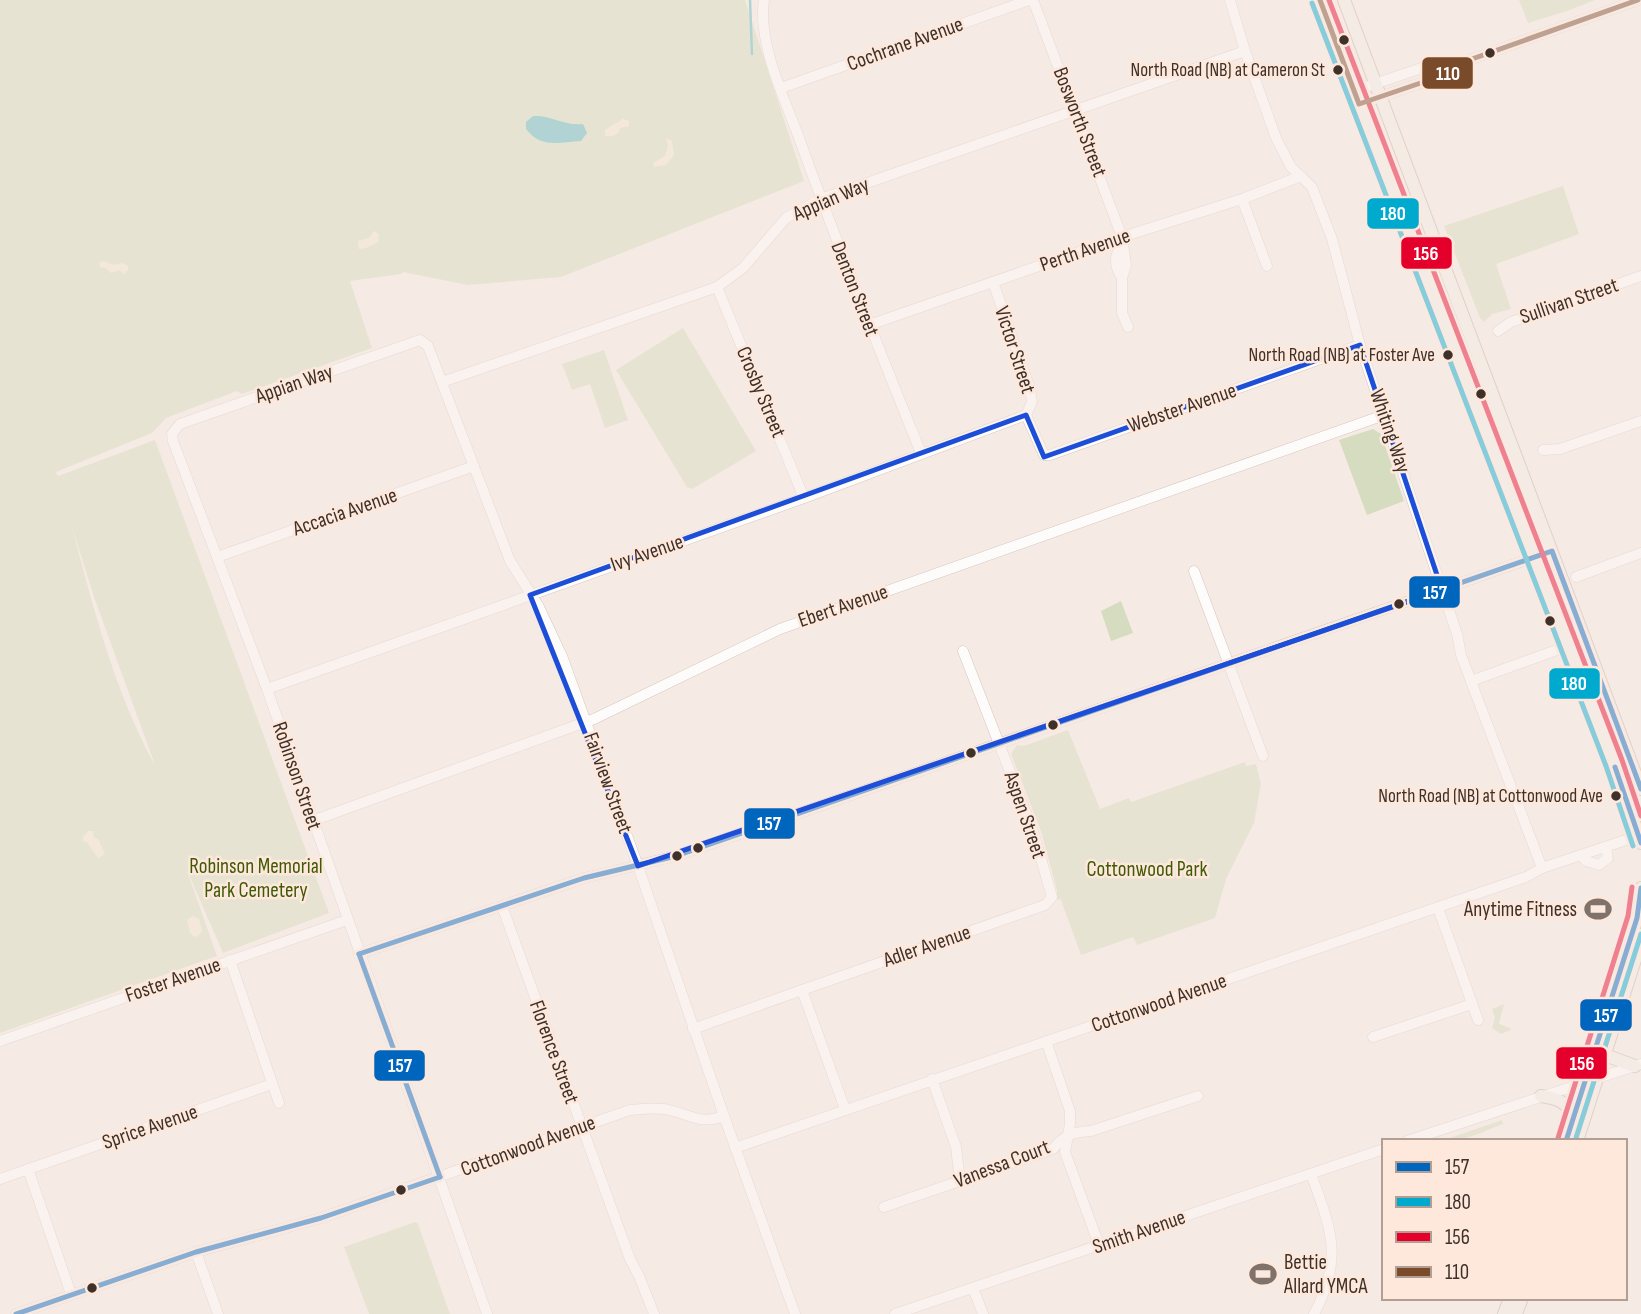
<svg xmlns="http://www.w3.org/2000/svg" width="1641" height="1314" viewBox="0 0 1641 1314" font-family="'Sofia Sans Condensed',sans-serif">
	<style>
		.green { fill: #d5dcbf; fill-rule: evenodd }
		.sand { fill: #f2e7d0 }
		.water { fill: #5db8c0 }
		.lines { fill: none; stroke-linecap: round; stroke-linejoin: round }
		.stream { stroke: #5db8c0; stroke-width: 2.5 }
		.minor-casing { stroke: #d3c7c1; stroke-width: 11 }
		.major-casing { stroke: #c3b6a9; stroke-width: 14 }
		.minor { stroke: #fefcfb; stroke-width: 10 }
		.major { stroke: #f4eee7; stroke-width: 12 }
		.bus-1-casing { stroke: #fee8dc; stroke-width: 10 }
		.bus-2-casing { stroke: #fee8dc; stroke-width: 10 }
		.bus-3-casing { stroke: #fee8dc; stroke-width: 10 }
		.bus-4-casing { stroke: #fee8dc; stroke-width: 10 }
		.bus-1 { stroke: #0065bd; stroke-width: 5 }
		.bus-2 { stroke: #00a9ce; stroke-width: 5 }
		.bus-3 { stroke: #e4002b; stroke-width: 5 }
		.bus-4 { stroke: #7a4b2a; stroke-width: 5 }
		.marked { fill: none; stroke: #1d4ed8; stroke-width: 5; stroke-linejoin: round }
		.bus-dot { fill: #3e3129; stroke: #fee8dc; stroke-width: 2.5 }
		.labels { text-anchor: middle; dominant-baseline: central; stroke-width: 5; stroke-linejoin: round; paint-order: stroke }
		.bus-label { font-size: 19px; fill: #3e3129; stroke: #fee8dc; text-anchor: end }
		.street-label { font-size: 21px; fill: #3e3129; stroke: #fee8dc }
		.park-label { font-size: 21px; fill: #3e5a05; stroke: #fee8dc }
		.poi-label { font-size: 21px; fill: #3e3129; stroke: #fee8dc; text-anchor: end }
		.line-badge { stroke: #fee8dc; stroke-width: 2.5 }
		.badge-label { font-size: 19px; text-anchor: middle; font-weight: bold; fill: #fff }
	</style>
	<rect width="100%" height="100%" fill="#f6eae4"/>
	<g class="green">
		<path d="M0,0H745L804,181L561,277L468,285L403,272L401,274L350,281L372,348L242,394L237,391L166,418L152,433L56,472L58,476L155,440L329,913L223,953L186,868L217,956L0,1033ZM72,527L94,597L155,765C115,693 93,607 72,527Z"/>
		<path d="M1519,0H1595L1567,11L1528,23Z"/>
		<path d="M1563,186L1579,234L1496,264L1511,309L1492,314L1484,322L1480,318L1444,226Z"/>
		<path d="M683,328L756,451L692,489L687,487L616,370Z"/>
		<path d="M604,350L628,420L605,428L590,384L572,390L562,364Z"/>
		<path d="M1373,429L1381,434L1404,501L1367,515L1339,440Z"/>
		<path d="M1121,601L1133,633L1111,641L1101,611Z"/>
		<path d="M1068,730L1100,809L1129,798L1131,802L1245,762L1246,766L1256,764L1261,784L1254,823L1226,879L1215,918L1137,945L1133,937L1081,955L1061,900L1057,899V890L1041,831L1011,754L1017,745L1024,746Z"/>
		<path d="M1504,1004L1499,1024L1510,1028L1511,1030L1501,1034L1492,1028L1495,1018L1492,1009Z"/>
		<path d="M1502,1120L1503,1124C1482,1132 1466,1141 1441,1141Z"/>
		<path d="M415,1222L418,1224L450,1314H369L344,1247Z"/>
	</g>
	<g class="sand">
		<path d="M623,119L629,121V126L620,128L618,133L613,136H605V130Z"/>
		<path d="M666,138L672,141L674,155L666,165L654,167L653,163L665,156L668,146Z"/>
		<path d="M374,231L379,234L378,242L366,248L359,249L358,241L369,238Z"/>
		<path d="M103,261L114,265L123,263L128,266V270L124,274L119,270L111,273L106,268L100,267L99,263Z"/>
		<path d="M88,831H93L94,838L98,839L105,854L98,858L87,842L83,841V837Z"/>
		<path d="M193,916L199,919L202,931L198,936L194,937L190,933L187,920Z"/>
	</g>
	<path class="water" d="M533,116C551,115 565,126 583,124L587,133L581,141C560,142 541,149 526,129V122Z"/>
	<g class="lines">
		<path class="stream" d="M750,0L752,54"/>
		<defs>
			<g id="minor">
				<path d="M764,0C757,46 788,105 803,149C840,251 880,352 921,453"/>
				<path d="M1033,0L1122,237L1126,265L1122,278V313L1128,327"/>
				<path d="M1230,0L1245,51L1276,138L1291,167L1312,187L1332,239L1360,345L1457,634L1461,655L1542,868"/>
				<path d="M781,88L1029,0"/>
				<path d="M1354,91L1442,61L1455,65"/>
				<path d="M1359,104L1447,74L1455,65L1638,0"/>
				<path d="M1242,199L1267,266"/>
				<path d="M1122,246C1113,255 1115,268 1122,278"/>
				<path d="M993,282L1030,389L1032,402L1026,415L1044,455H1050L1360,345"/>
				<path d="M717,287L804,498"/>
				<path d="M869,325L1122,237L1242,199L1301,176"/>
				<path d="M1498,331L1511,322L1641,276"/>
				<path d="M442,382L717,287L743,268L786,218L821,199L1245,51"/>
				<path d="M1543,450L1560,449L1641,421"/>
				<path d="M217,557L474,466"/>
				<path d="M1194,571L1263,756"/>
				<path d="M1576,577L1641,553"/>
				<path d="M1471,681L1568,646"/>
				<path d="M267,689L804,498L1026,415"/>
				<path d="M312,821L594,719L780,629L1384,415"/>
				<path d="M1581,855L1586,861L1599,865L1608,858L1606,847"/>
				<path d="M502,906L630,1259L639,1276L654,1314"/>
				<path d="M1438,908L1478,1020"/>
				<path d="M359,954L584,878L676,856L1552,551"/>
				<path d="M230,960L279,1103"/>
				<path d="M693,1029L802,990"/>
				<path d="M1373,1037L1472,1004"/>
				<path d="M0,1041L347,920"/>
				<path d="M1046,1041L1070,1111V1124L1065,1152L1099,1245"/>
				<path d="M932,1079L956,1147L960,1181"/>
				<path d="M845,1109L802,990L1045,905L1052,897L1033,831L963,651"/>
				<path d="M1407,1141L1641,1064"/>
				<path d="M735,1148L1526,877L1542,868L1629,839L1636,826"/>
				<path d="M28,1169L71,1294"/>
				<path d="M1311,1174C1331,1229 1344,1258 1314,1314"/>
				<path d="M0,1179L272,1084"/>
				<path d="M884,1207L1053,1149C1064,1135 1074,1132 1091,1131L1198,1096"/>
				<path d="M196,1252L218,1314"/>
				<path d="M973,1288L983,1314"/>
				<path d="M16,1314L196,1252L321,1218L630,1110C643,1109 656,1107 669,1110C693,1115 698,1125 724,1116"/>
				<path d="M487,1314L267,689L173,441L172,434L180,424L420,340L428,346L510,561L539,607L562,656L638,866L724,1116L795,1314"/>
				<path d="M895,1314L1384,1149"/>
			</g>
			<g id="major">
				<path d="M1320,0L1547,588L1614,763L1641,843"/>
				<path d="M1344,0L1641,789"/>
				<path d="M1605,1055L1635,1066"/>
				<path d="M1541,1096C1557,1098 1570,1103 1573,1119"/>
				<path d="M1566,1141L1637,918L1641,888"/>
				<path d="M1577,1141L1641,941"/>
				<path d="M1504,1314L1510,1298"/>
				<path d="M1516,1314L1522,1298"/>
			</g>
		</defs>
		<use href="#minor" class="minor-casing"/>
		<use href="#major" class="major-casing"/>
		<use href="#minor" class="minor"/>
		<use href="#major" class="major"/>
		<defs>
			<g id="bus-1">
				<path d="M1615,767L1641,843"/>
				<path d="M359,954L584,878L676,856L1552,551L1641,789"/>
				<path d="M359,954L440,1177"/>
				<path d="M1566,1141L1637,918L1641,888"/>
				<path d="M16,1314L196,1252L321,1218L440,1177"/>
			</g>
			<g id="bus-2">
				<path d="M1312,3L1606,766L1633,846"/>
				<path d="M1575,1141L1641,934"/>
			</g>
			<g id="bus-3">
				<path d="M1329,0L1622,760L1641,816"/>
				<path d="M1558,1138L1628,916L1632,887"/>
			</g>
			<path id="bus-4" d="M1320,0L1359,104L1447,74L1455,65L1638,0"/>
		</defs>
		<use href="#bus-1" class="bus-1-casing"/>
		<use href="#bus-2" class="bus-2-casing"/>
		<use href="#bus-3" class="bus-3-casing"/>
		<use href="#bus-4" class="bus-4-casing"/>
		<use href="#bus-1" class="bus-1"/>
		<use href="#bus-2" class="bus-2"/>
		<use href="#bus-3" class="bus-3"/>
		<use href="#bus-4" class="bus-4"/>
	</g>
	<path d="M0 0H1641V1314H0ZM1360,345L1442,590L638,866L530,595L1026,415L1044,457Z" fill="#f6eae4" fill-opacity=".55" fill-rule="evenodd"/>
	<path class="marked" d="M1360,345L1442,590L638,866L530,595L1026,415L1044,457Z"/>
	<defs>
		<symbol id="stadium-bare" viewBox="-9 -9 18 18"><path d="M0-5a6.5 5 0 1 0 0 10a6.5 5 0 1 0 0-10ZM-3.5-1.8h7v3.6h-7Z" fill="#7e726a" stroke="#fee8dc" stroke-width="2.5" paint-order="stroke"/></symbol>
	</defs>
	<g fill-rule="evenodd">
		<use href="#stadium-bare" x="1579" y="890" width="38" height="38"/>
		<use href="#stadium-bare" x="1244" y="1255" width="38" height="38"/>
	</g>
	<g class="bus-dot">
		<circle cx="1344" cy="40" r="6"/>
		<circle cx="1490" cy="53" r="6"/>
		<circle cx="1338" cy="70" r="6"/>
		<circle cx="1448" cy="355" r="6"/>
		<circle cx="1481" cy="394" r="6"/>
		<circle cx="1399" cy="604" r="6"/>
		<circle cx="1550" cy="621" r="6"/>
		<circle cx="1053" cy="725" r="6"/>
		<circle cx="971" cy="753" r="6"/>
		<circle cx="1616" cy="796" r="6"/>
		<circle cx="698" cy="848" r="6"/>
		<circle cx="677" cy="856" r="6"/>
		<circle cx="401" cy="1190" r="6"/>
		<circle cx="92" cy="1288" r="6"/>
	</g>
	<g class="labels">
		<g class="bus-label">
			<text x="1325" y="70">North Road (NB) at Cameron St</text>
			<text x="1435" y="355">North Road (NB) at Foster Ave</text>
			<text x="1603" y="796">North Road (NB) at Cottonwood Ave</text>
		</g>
		<g class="street-label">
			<text transform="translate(905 44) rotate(-20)">Cochrane Avenue</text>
			<text transform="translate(1080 122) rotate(69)">Bosworth Street</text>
			<text transform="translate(831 199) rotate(-23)">Appian Way</text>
			<text transform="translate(1085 250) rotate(-19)">Perth Avenue</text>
			<text transform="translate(855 289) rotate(69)">Denton Street</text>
			<text transform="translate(1569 301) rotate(-19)">Sullivan Street</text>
			<text transform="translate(1015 350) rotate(72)">Victor Street</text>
			<text transform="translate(294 384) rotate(-19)">Appian Way</text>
			<text transform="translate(761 392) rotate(67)">Crosby Street</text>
			<text transform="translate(1182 408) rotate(-19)">Webster Avenue</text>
			<text transform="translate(1390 431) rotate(71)">Whiting Way</text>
			<text transform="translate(345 512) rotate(-19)">Accacia Avenue</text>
			<text transform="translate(647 553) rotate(-19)">Ivy Avenue</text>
			<text transform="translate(843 606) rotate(-19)">Ebert Avenue</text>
			<text transform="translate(297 776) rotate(71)">Robinson Street</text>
			<text transform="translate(608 783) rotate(70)">Fairview Street</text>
			<text transform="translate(1025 815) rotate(71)">Aspen Street</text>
			<text transform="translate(927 946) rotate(-19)">Adler Avenue</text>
			<text transform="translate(173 980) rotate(-19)">Foster Avenue</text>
			<text transform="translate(1159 1003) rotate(-19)">Cottonwood Avenue</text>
			<text transform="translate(554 1052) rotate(70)">Florence Street</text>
			<text transform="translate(150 1127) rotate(-19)">Sprice Avenue</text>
			<text transform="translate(528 1146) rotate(-20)">Cottonwood Avenue</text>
			<text transform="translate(1002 1164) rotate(-21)">Vanessa Court</text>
			<text transform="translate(1139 1232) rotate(-19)">Smith Avenue</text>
		</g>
		<g class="park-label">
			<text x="256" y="866">Robinson Memorial<tspan x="256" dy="24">Park Cemetery</tspan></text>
			<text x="1147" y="869">Cottonwood Park</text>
		</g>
		<g class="poi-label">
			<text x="1577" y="909">Anytime Fitness</text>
			<text x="1284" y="1262" text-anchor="start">Bettie<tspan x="1284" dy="24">Allard YMCA</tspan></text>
		</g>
	</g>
	<g class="line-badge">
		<rect x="1421" y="56" width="53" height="34" rx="7" fill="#7a4b2a"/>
		<rect x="1366" y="197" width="54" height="33" rx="7" fill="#00a9ce"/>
		<rect x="1400" y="236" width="53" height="34" rx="7" fill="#e4002b"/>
		<rect x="1408" y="575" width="53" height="34" rx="7" fill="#0065bd"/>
		<rect x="1548" y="667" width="53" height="33" rx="7" fill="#00a9ce"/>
		<rect x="743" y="807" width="53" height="33" rx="7" fill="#0065bd"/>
		<rect x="1579" y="998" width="54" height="34" rx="7" fill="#0065bd"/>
		<rect x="1555" y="1046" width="53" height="34" rx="7" fill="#e4002b"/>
		<rect x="373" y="1049" width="53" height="33" rx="7" fill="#0065bd"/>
	</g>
	<g class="badge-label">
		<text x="1448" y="80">110</text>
		<text x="1393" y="220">180</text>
		<text x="1426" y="260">156</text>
		<text x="1435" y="599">157</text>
		<text x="1574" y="690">180</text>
		<text x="769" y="830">157</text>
		<text x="1606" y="1022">157</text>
		<text x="1582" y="1070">156</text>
		<text x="400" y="1072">157</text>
	</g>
	<rect x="1382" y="1139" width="245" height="161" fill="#fee8dc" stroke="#b19f94" stroke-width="2"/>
	<rect x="1396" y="1162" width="35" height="10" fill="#0065bd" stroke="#b19f94" stroke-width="2"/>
	<text x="1445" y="1174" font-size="21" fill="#3e3129">157</text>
	<rect x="1396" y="1197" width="35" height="10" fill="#00a9ce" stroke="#b19f94" stroke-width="2"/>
	<text x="1445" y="1209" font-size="21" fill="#3e3129">180</text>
	<rect x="1396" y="1232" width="35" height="10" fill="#e4002b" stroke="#b19f94" stroke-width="2"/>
	<text x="1445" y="1244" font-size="21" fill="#3e3129">156</text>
	<rect x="1396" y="1267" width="35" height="10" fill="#7a4b2a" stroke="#b19f94" stroke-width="2"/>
	<text x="1445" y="1279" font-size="21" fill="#3e3129">110</text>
</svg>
